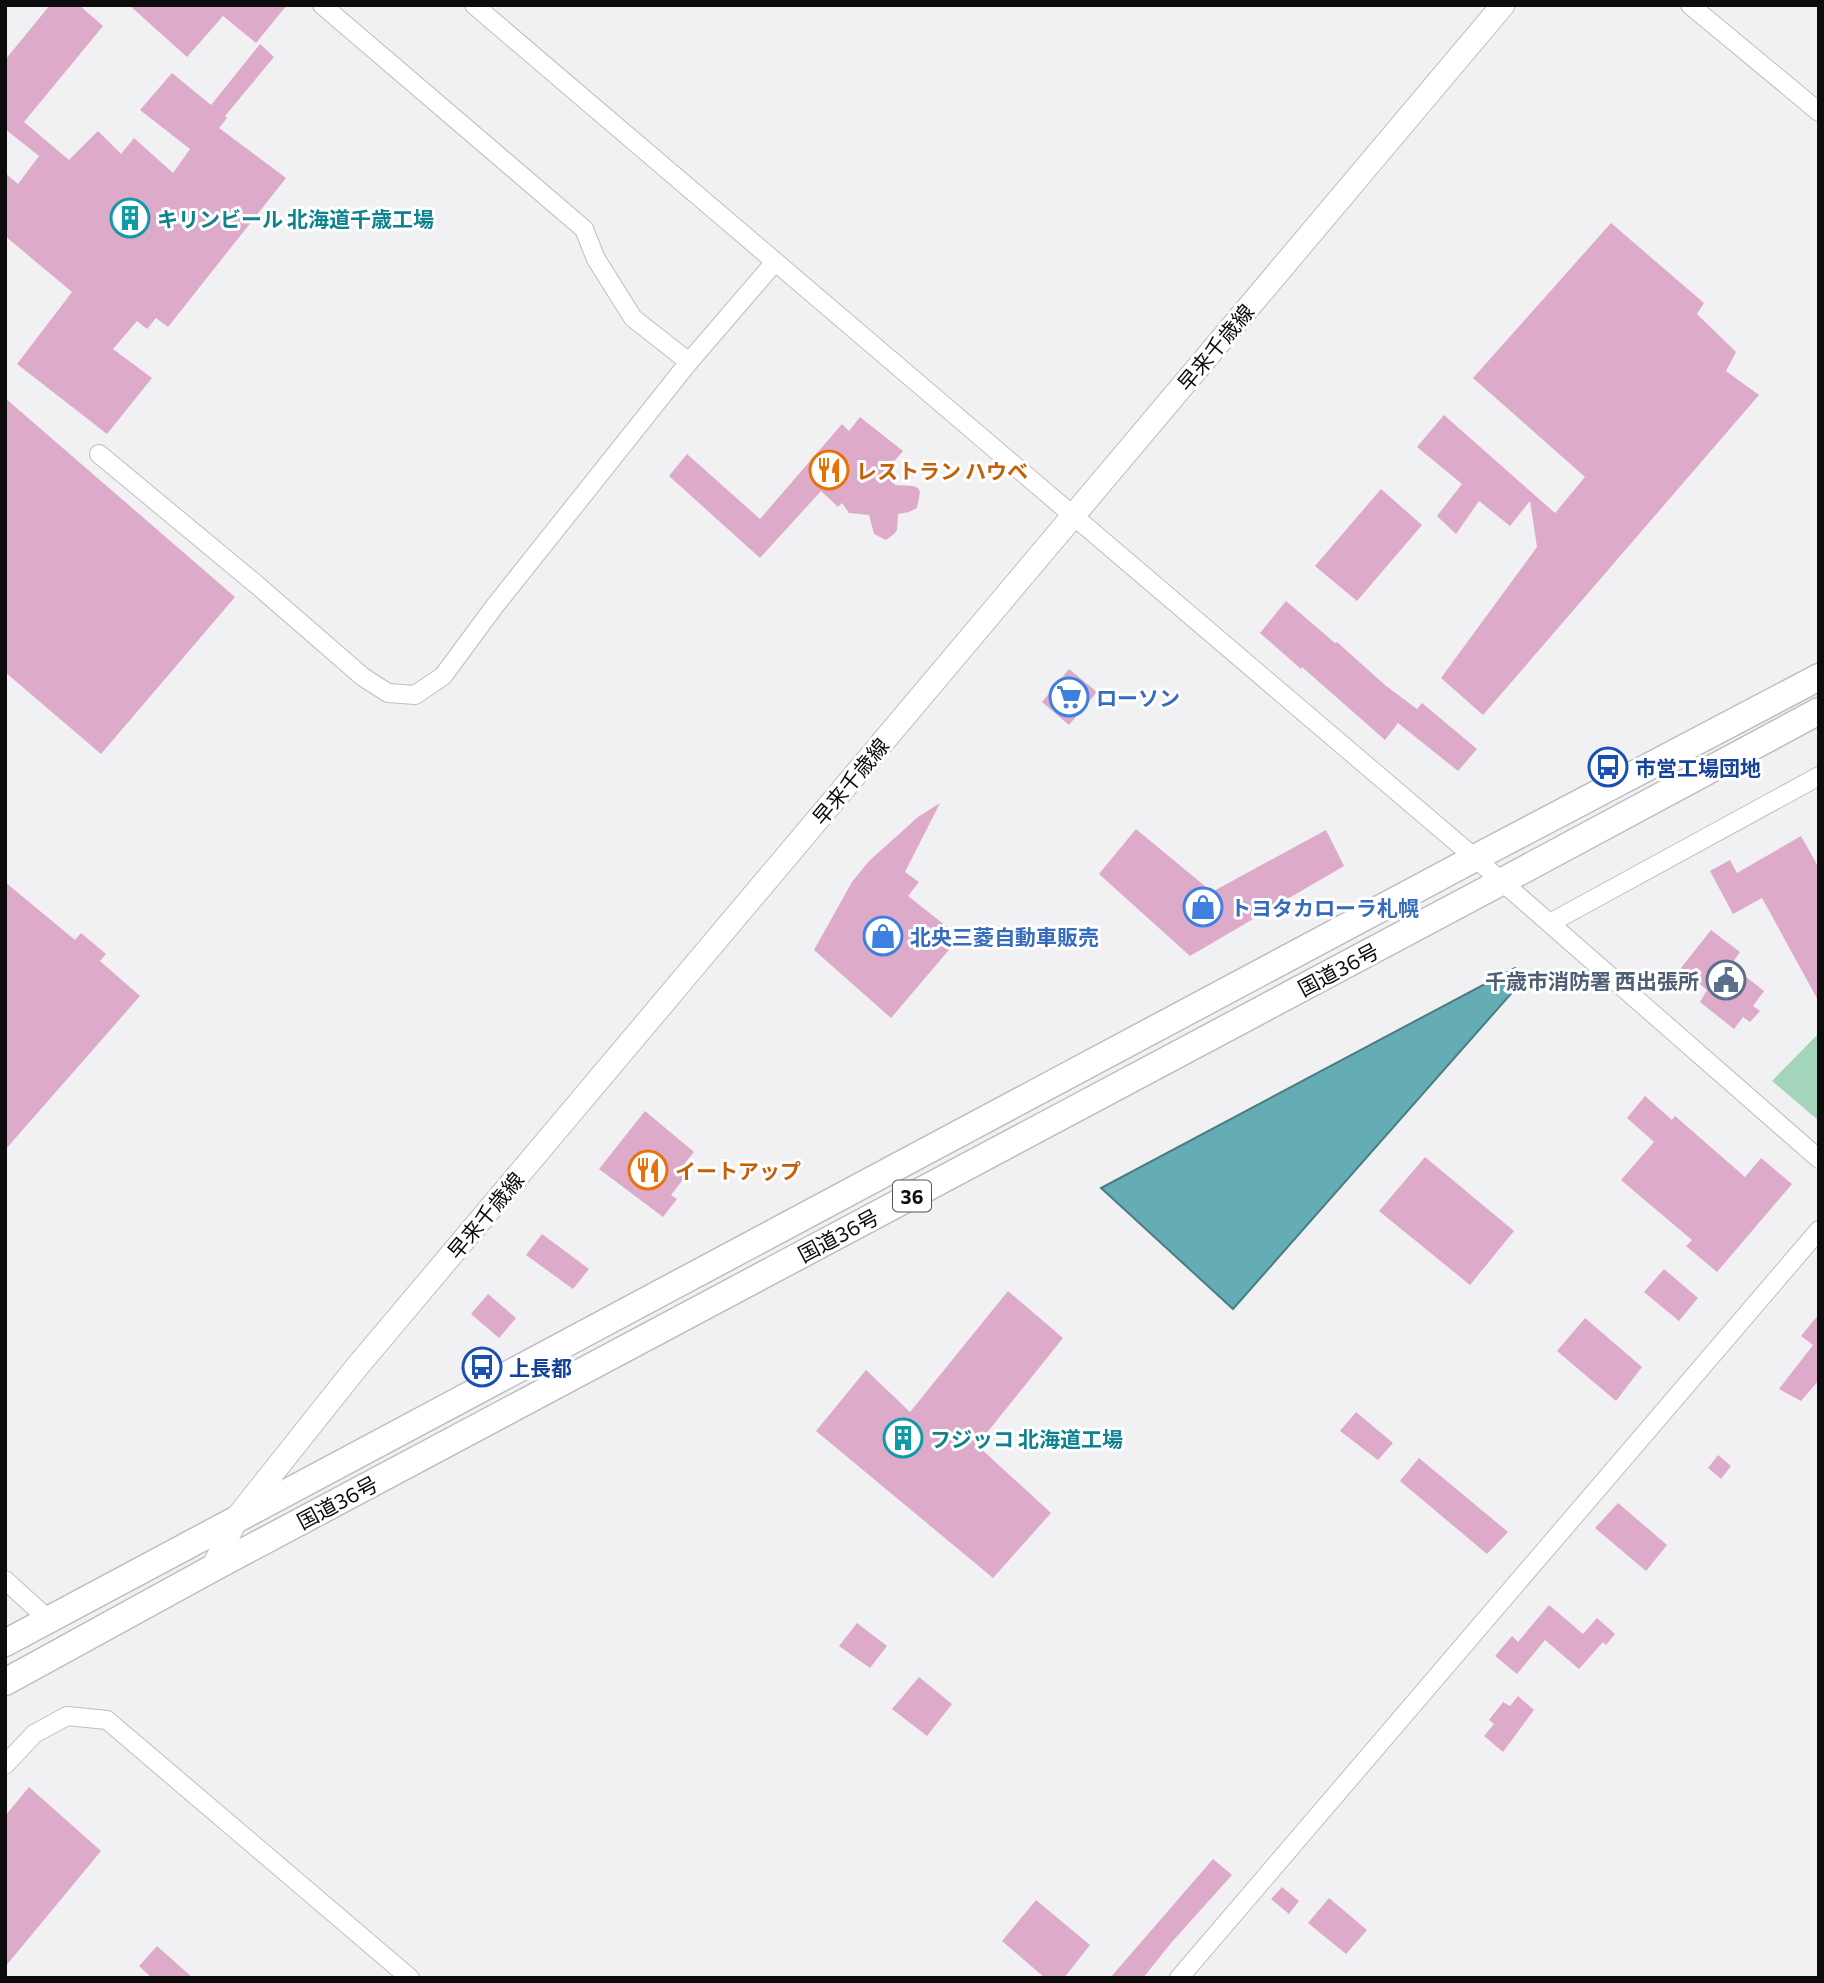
<svg xmlns="http://www.w3.org/2000/svg" width="1824" height="1983" viewBox="0 0 1824 1983" font-family="Commissioner,'Noto Sans JP',sans-serif">
	<style>
		.green { fill: #a2d5ba }
		.water { fill: #64adb4; stroke: #4a7d82; stroke-width: 2 }
		.building { fill: #deaac9 }
		.lines { fill: none; stroke-linecap: round; stroke-linejoin: round }
		.minor-casing { stroke: #bebec1; stroke-width: 20 }
		.major-casing { stroke: #bebec1; stroke-width: 25 }
		.highway-casing { stroke: #bebec1; stroke-width: 29 }
		.minor { stroke: #fff; stroke-width: 18 }
		.major { stroke: #fff; stroke-width: 23 }
		.highway { stroke: #fff; stroke-width: 26 }
		.labels { text-anchor: middle; dominant-baseline: central; stroke-width: 6; stroke-linejoin: round; paint-order: stroke }
		.shield { fill: #fff; stroke: #555556; stroke-width: 2 }
		.shield-label { font-size: 19px; font-weight: bold; fill: #0c0c0d }
		.culture-label { font-size: 21px; font-weight: bold; fill: #0d838f; stroke: #fff; text-anchor: start }
		.street-label { font-size: 21px; fill: #0c0c0d; stroke: #fff }
		.food-label { font-size: 21px; font-weight: bold; fill: #c56008; stroke: #fff; text-anchor: start }
		.shop-label { font-size: 21px; font-weight: bold; fill: #366cbe; stroke: #fff; text-anchor: start }
		.transit-label { font-size: 21px; font-weight: bold; fill: #164399; stroke: #fff; text-anchor: start }
		.service-label { font-size: 21px; font-weight: bold; fill: #4e5e75; stroke: #fff; text-anchor: end }
	</style>
	<rect width="100%" height="100%" fill="#f1f1f4"/>
	<path class="green" d="M1819,1033V1121L1772,1081Z"/>
	<path class="water" d="M1515,968L1524,979L1233,1309L1101,1188Z"/>
	<g class="building">
		<path d="M50,5H79L103,26L24,122L69,160L98,131L121,154L134,138L173,173L190,149L140,110L172,73L211,105L260,44L274,57L225,116L227,118L219,128L286,178L168,327L156,318L147,329L137,321L113,349L152,378L107,434L17,364L72,292L5,236V173L18,184L39,156L5,129V60Z"/>
		<path d="M129,5H287L256,43L223,16L187,57Z"/>
		<path d="M1611,223L1704,303L1697,314L1736,352L1726,371L1759,395L1483,715L1441,678L1537,547L1530,501L1510,526L1479,501L1456,534L1437,516L1462,484L1417,447L1444,415L1555,513L1585,477L1473,378Z"/>
		<path d="M5,398L235,597L101,754L5,672Z"/>
		<path d="M860,417L903,451L891,465L895,485L913,486L918,488L920,492L917,508L909,512L898,514L897,530L894,534L886,540L874,534L869,515L849,513L842,503L838,507L821,491L760,558L669,476L687,454L760,519L842,424L849,431Z"/>
		<path d="M1381,489L1422,525L1357,601L1315,566Z"/>
		<path d="M1286,601L1335,643L1337,642L1385,685L1417,709L1422,703L1477,749L1458,771L1398,723L1385,740L1302,667L1301,669L1260,633Z"/>
		<path d="M1069,669L1097,692L1069,725L1042,702Z"/>
		<path d="M940,803L905,872L919,882L908,896L960,937L891,1018L814,950L852,882L869,861L918,817Z"/>
		<path d="M1136,829L1212,892L1326,830L1344,866L1190,956L1099,874Z"/>
		<path d="M1801,836L1819,868V1002L1762,898L1733,914L1710,871L1730,860L1737,873Z"/>
		<path d="M5,882L75,940L81,933L106,954L100,961L140,996L5,1150Z"/>
		<path d="M1711,930L1740,952L1731,965L1764,991L1753,1006L1760,1011L1750,1022L1743,1017L1734,1029L1700,1002L1707,990L1681,968Z"/>
		<path d="M1645,1096L1672,1120L1675,1116L1745,1177L1761,1158L1792,1184L1717,1272L1686,1246L1692,1240L1621,1180L1654,1142L1627,1118Z"/>
		<path d="M645,1111L694,1152L678,1172L685,1177L671,1195L677,1199L663,1217L599,1169Z"/>
		<path d="M1425,1157L1514,1231L1470,1285L1379,1211Z"/>
		<path d="M542,1234L589,1269L573,1289L526,1255Z"/>
		<path d="M1664,1269L1698,1298L1679,1321L1644,1292Z"/>
		<path d="M1008,1291L1063,1338L977,1445L1051,1513L993,1578L816,1431L866,1370L910,1412Z"/>
		<path d="M488,1294L516,1318L499,1338L471,1314Z"/>
		<path d="M1819,1314V1380L1801,1401L1779,1389L1813,1345L1801,1336Z"/>
		<path d="M1585,1318L1642,1367L1616,1401L1557,1351Z"/>
		<path d="M1356,1412L1393,1443L1378,1460L1340,1431Z"/>
		<path d="M1718,1455L1731,1466L1721,1479L1708,1468Z"/>
		<path d="M1419,1458L1508,1532L1487,1554L1400,1481Z"/>
		<path d="M1618,1503L1667,1545L1646,1571L1595,1528Z"/>
		<path d="M1549,1605L1583,1634L1597,1618L1615,1634L1606,1645L1603,1642L1579,1669L1545,1640L1517,1674L1495,1656L1512,1636L1518,1642Z"/>
		<path d="M857,1623L887,1646L870,1668L839,1646Z"/>
		<path d="M919,1677L952,1704L927,1736L892,1709Z"/>
		<path d="M1518,1696L1534,1710L1503,1752L1484,1736L1494,1724L1489,1720L1503,1702L1510,1706Z"/>
		<path d="M29,1787L101,1851L5,1967V1816Z"/>
		<path d="M1213,1859L1232,1875L1171,1943L1143,1978H1110Z"/>
		<path d="M1282,1887L1299,1901L1289,1914L1271,1899Z"/>
		<path d="M1329,1898L1367,1930L1346,1954L1308,1923Z"/>
		<path d="M1036,1900L1090,1945L1064,1978H1045L1002,1941Z"/>
		<path d="M157,1946L193,1978H152L139,1966Z"/>
	</g>
	<g class="lines">
		<defs>
			<g id="minor">
				<path d="M322,5L584,229L596,259L633,318L689,362"/>
				<path d="M474,5L1475,858L1819,1159"/>
				<path d="M1690,5L1819,112"/>
				<path d="M99,454L257,585L363,677L388,693L415,695L443,676L494,607L689,362L775,262"/>
				<path d="M1550,923L1819,776"/>
				<path d="M5,1580L49,1620"/>
				<path d="M5,1765L34,1734L67,1716L107,1720L410,1978"/>
				<path d="M1179,1978L1819,1230"/>
			</g>
			<path id="major" d="M213,1568L236,1519L356,1368L1503,5"/>
			<g id="highway">
				<path d="M5,1643L1475,858L1819,677"/>
				<path d="M5,1682L213,1568L1501,882L1819,711"/>
			</g>
		</defs>
		<use href="#minor" class="minor-casing"/>
		<use href="#major" class="major-casing"/>
		<use href="#highway" class="highway-casing"/>
		<use href="#minor" class="minor"/>
		<use href="#major" class="major"/>
		<use href="#highway" class="highway"/>
	</g>
	<defs>
		<symbol id="building-ring" viewBox="-11 -11 22 22"><circle r="9.5" fill="#fff" stroke="#0f9aa8" stroke-width="1.5"/><path d="M-4-6H4V6H1V3H-1V6H-4ZM-2.5-4.3h1.7v1.8h-1.7ZM.8-4.3h1.7v1.8H.8ZM-2.5-1h1.7V.8h-1.7ZM.8-1h1.7V.8H.8Z" fill="#0f9aa8"/></symbol>
		<symbol id="restaurant-ring" viewBox="-11 -11 22 22"><circle r="9.5" fill="#fff" stroke="#e8710a" stroke-width="1.5"/><path d="M-5-6h1v4h1v-4h1v4h1v-4h1v5L-1.5 .5V6h-2V.5L-5-1ZM5-6V6H3V1.5H1.5Q1.5-4 5-6Z" fill="#e8710a"/></symbol>
		<symbol id="supermarket-ring" viewBox="-11 -11 22 22"><circle r="9.5" fill="#fff" stroke="#3f7fe0" stroke-width="1.5"/><path d="M-6-5.5h2.5l.6 2H6L4.5 2H-2.5L-4.4-4H-6ZM-1.5 3.2a1.3 1.3 0 1 0 .1 0ZM3 3.2a1.3 1.3 0 1 0 .1 0Z" fill="#3f7fe0"/></symbol>
		<symbol id="bus-ring" viewBox="-11 -11 22 22"><circle r="9.5" fill="#fff" stroke="#1a4fb4" stroke-width="1.5"/><path d="M-5-6H5V4H4V6H2V4H-2V6H-4V4H-5ZM-3.5-4V0h7V-4ZM-3.5 1.2v1.5H-2V1.2ZM2 1.2v1.5H3.5V1.2Z" fill="#1a4fb4"/></symbol>
		<symbol id="shop-ring" viewBox="-11 -11 22 22"><circle r="9.5" fill="#fff" stroke="#3f7fe0" stroke-width="1.5"/><path d="M-5-2.5h2.3a2.7 3.5 0 0 1 5.4 0H5L5.5 6h-11ZM-1.5-2.5h3a1.5 2.3 0 0 0-3 0Z" fill="#3f7fe0"/></symbol>
		<symbol id="civic-ring" viewBox="-11 -11 22 22"><circle r="9.5" fill="#fff" stroke="#5c6f8a" stroke-width="1.5"/><path d="M-.6-6.5H3V-4.5H.6V-3L4-1V1h2V6H-6V1h2V-1L-.6-3ZM-1.2 2.5V6h2.4V2.5Z" fill="#5c6f8a"/></symbol>
	</defs>
	<g fill-rule="evenodd">
		<use href="#building-ring" x="108" y="196" width="44" height="44"/>
		<use href="#restaurant-ring" x="807" y="448" width="44" height="44"/>
		<use href="#supermarket-ring" x="1047" y="675" width="44" height="44"/>
		<use href="#bus-ring" x="1586" y="745" width="44" height="44"/>
		<use href="#shop-ring" x="1181" y="885" width="44" height="44"/>
		<use href="#shop-ring" x="861" y="914" width="44" height="44"/>
		<use href="#civic-ring" x="1704" y="958" width="44" height="44"/>
		<use href="#restaurant-ring" x="626" y="1148" width="44" height="44"/>
		<use href="#bus-ring" x="460" y="1345" width="44" height="44"/>
		<use href="#building-ring" x="881" y="1416" width="44" height="44"/>
	</g>
	<g class="labels">
		<rect class="shield" x="893" y="1180.5" width="38" height="31" rx="5"/>
		<g class="shield-label">
			<text x="912" y="1196">36</text>
		</g>
		<g class="culture-label">
			<text x="157" y="218">キリンビール 北海道千歳工場</text>
			<text x="930" y="1438">フジッコ 北海道工場</text>
		</g>
		<g class="street-label">
			<text transform="translate(1215 347) rotate(-50)">早来千歳線</text>
			<text transform="translate(850 781) rotate(-50)">早来千歳線</text>
			<text transform="translate(1338 969) rotate(-28)">国道36号</text>
			<text transform="translate(485 1215) rotate(-50)">早来千歳線</text>
			<text transform="translate(838 1235) rotate(-28)">国道36号</text>
			<text transform="translate(337 1502) rotate(-28)">国道36号</text>
		</g>
		<g class="food-label">
			<text x="856" y="470">レストラン ハウベ</text>
			<text x="675" y="1170">イートアップ</text>
		</g>
		<g class="shop-label">
			<text x="1096" y="697">ローソン</text>
			<text x="1230" y="907">トヨタカローラ札幌</text>
			<text x="910" y="936">北央三菱自動車販売</text>
		</g>
		<g class="transit-label">
			<text x="1635" y="767">市営工場団地</text>
			<text x="509" y="1367">上長都</text>
		</g>
		<g class="service-label">
			<text x="1699" y="980">千歳市消防署 西出張所</text>
		</g>
	</g>
	<rect width="1824" height="1983" fill="none" stroke="#0c0c0d" stroke-width="14"/>
</svg>
